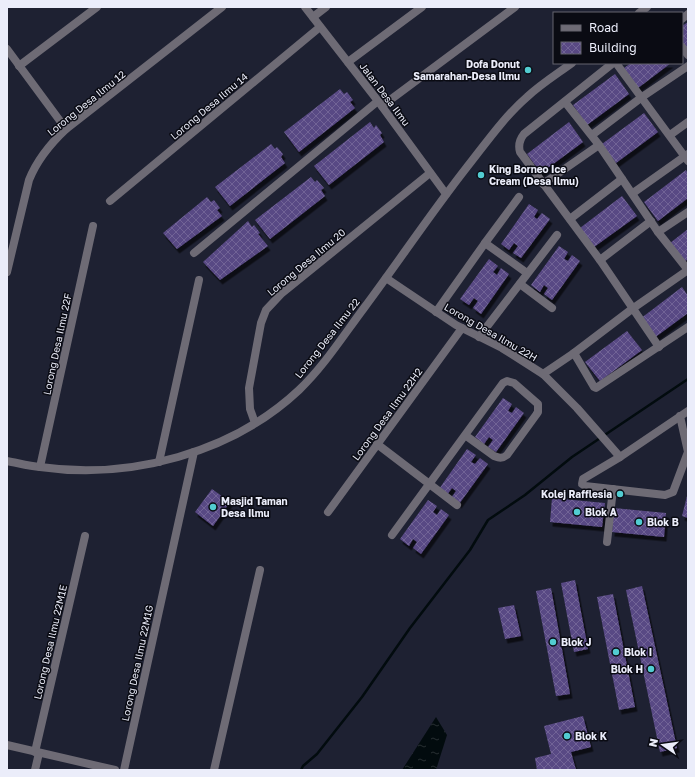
<svg xmlns="http://www.w3.org/2000/svg" width="695" height="777" viewBox="0 0 695 777" font-family="'Golos Text',sans-serif">
	<style>
		.water { fill: url(#water-ripples) }
		.lines { fill: none; stroke-linecap: round; stroke-linejoin: round }
		.stream { stroke: #020b0e; stroke-width: 2.5 }
		.building { fill: url(#building-cross-hatch); filter: url(#shadow) }
		.minor { stroke: #6e6b75; stroke-width: 8 }
		.poi-dot { fill: #52ccd1; stroke: #0a0b13; stroke-width: 1.5 }
		.labels { text-anchor: middle; dominant-baseline: central; stroke-width: 3; stroke-linejoin: round; paint-order: stroke }
		.poi-label { font-size: 10px; font-weight: bold; fill: #ebedfa; stroke: #0a0b13; text-anchor: start }
		.street-label { font-size: 10px; fill: #ebedfa; stroke: #0a0b13 }
	</style>
	<defs>
		<pattern id="water-ripples" width="26" height="14" patternUnits="userSpaceOnUse"><rect width="26" height="14" fill="#020b0e"/><path d="M2 4q2-2 4 0t4 0M15 11q2-2 4 0t4 0" fill="none" stroke="#272f32"/></pattern>
		<pattern id="building-cross-hatch" width="8" height="8" patternUnits="userSpaceOnUse"><rect width="8" height="8" fill="#594984"/><path d="M0 0l8 8M0 8l8-8" fill="none" stroke="#716496"/></pattern>
		<filter id="shadow"><feDropShadow dx="2.5" dy="4.5" stdDeviation="0" flood-color="#0009"/></filter>
	</defs>
	<rect width="100%" height="100%" fill="#1e2132"/>
	<path class="water" d="M436,717L447,735L436,770H402Z"/>
	<g class="lines">
		<path class="stream" d="M301,770L303,766L317,754L362,697L410,628L470,550L488,520L525,495L572,457L688,379"/>
	</g>
	<g class="building">
		<path d="M688,22V53L682,45V26Z"/>
		<path d="M631,63H671L638,88L624,68Z"/>
		<path d="M615,74L629,94L587,125L573,105Z"/>
		<path d="M340,89L344,94L347,92L353,100L350,102L355,108L299,152L284,132Z"/>
		<path d="M644,113L658,132L616,163L602,144Z"/>
		<path d="M370,122L374,128L376,125L382,133L380,135L384,142L329,185L314,166Z"/>
		<path d="M569,122L583,142L541,173L527,154Z"/>
		<path d="M271,144L275,149L277,147L283,154L281,157L285,163L230,206L215,187Z"/>
		<path d="M686,170L688,174V198L658,221L644,202Z"/>
		<path d="M311,177L315,182L317,180L324,188L321,190L325,196L270,239L255,220Z"/>
		<path d="M622,196L637,216L594,247L580,228Z"/>
		<path d="M207,197L211,202L214,200L220,208L217,210L222,216L177,249L163,233Z"/>
		<path d="M529,204L538,210L534,217L537,219L542,213L550,219L521,258L513,253L518,246L514,243L509,250L501,244Z"/>
		<path d="M248,221L252,227L254,225L260,233L258,234L268,246L220,280L203,262Z"/>
		<path d="M688,229V259L684,262L670,243Z"/>
		<path d="M559,246L568,252L564,259L568,261L572,255L580,261L552,300L544,294L548,288L544,285L540,292L531,285Z"/>
		<path d="M489,259L498,266L493,272L497,275L501,268L509,274L481,314L473,308L478,301L474,298L469,305L460,299Z"/>
		<path d="M682,287L688,296V313L654,338L640,319Z"/>
		<path d="M627,331L642,350L600,381L585,362Z"/>
		<path d="M503,398L512,404L508,411L512,413L516,407L524,413L496,452L488,447L493,440L489,437L484,444L475,437Z"/>
		<path d="M467,449L476,455L471,462L475,464L480,458L488,464L459,504L451,498L456,491L452,488L447,495L439,489Z"/>
		<path d="M212,489L230,502L213,526L195,512Z"/>
		<path d="M687,496H688V518L682,516Z"/>
		<path d="M552,498L605,503L602,527L550,522Z"/>
		<path d="M428,500L437,506L433,512L437,515L441,509L449,515L421,554L413,548L417,542L413,539L409,546L400,539Z"/>
		<path d="M614,508L666,513L664,537L612,532Z"/>
		<path d="M575,580L588,649L574,652L561,583Z"/>
		<path d="M642,586L677,748L660,752L626,590Z"/>
		<path d="M551,588L570,694L556,696L536,591Z"/>
		<path d="M613,594L635,707L619,710L597,597Z"/>
		<path d="M514,605L521,636L505,639L498,608Z"/>
		<path d="M583,716L591,747L571,752L576,770H537L535,758L551,754L544,726Z"/>
	</g>
	<g class="lines">
		<g class="minor">
			<path d="M305,7L378,101L446,194"/>
			<path d="M639,13L647,7"/>
			<path d="M313,17L326,7"/>
			<path d="M682,19L688,14"/>
			<path d="M682,47L688,55"/>
			<path d="M7,49L66,129"/>
			<path d="M348,62L422,7"/>
			<path d="M613,63L524,134C520,139 518,145 520,152L600,260L659,347"/>
			<path d="M616,63L688,161"/>
			<path d="M19,66L97,7"/>
			<path d="M565,102L599,145L658,232"/>
			<path d="M382,106L515,7"/>
			<path d="M592,135L642,97L688,66"/>
			<path d="M670,135L688,122"/>
			<path d="M543,184L599,145"/>
			<path d="M633,193L688,154"/>
			<path d="M519,197L485,243L527,273"/>
			<path d="M110,201L320,27"/>
			<path d="M688,212L658,232L688,270"/>
			<path d="M570,219L622,179"/>
			<path d="M194,253L378,101"/>
			<path d="M600,260L651,221"/>
			<path d="M7,272L29,180C37,160 50,144 66,129L222,7"/>
			<path d="M386,278L456,325L502,348L543,374L577,408L620,457L688,411"/>
			<path d="M520,284L552,308"/>
			<path d="M436,312L485,243"/>
			<path d="M479,337L557,235"/>
			<path d="M574,353L594,387L596,388L688,327"/>
			<path d="M543,374L574,353L632,309L688,270"/>
			<path d="M255,423L250,409L249,388L261,323L266,310L281,294L430,173"/>
			<path d="M377,444L457,505"/>
			<path d="M620,457L583,479L582,484L585,486L665,495L673,492L688,452L680,416"/>
			<path d="M7,461C18,463 29,466 40,467C130,480 232,453 299,390C324,366 343,336 364,308C399,261 431,213 467,167C486,143 504,117 527,97C541,84 557,74 572,63"/>
			<path d="M159,462L199,280"/>
			<path d="M40,467L93,226"/>
			<path d="M328,512L462,328"/>
			<path d="M392,535L503,383L507,381L514,383L538,404V412L536,415L507,455C502,459 499,458 494,456L465,435"/>
			<path d="M607,542L613,489"/>
			<path d="M7,745L115,770"/>
			<path d="M35,752L85,536"/>
			<path d="M35,770L39,753"/>
			<path d="M124,770L194,452"/>
			<path d="M214,770L260,570"/>
		</g>
	</g>
	<g class="poi-dot">
		<circle cx="528" cy="70" r="4"/>
		<circle cx="481" cy="175" r="4"/>
		<circle cx="620" cy="494" r="4"/>
		<circle cx="213" cy="507" r="4"/>
		<circle cx="577" cy="512" r="4"/>
		<circle cx="639" cy="522" r="4"/>
		<circle cx="553" cy="642" r="4"/>
		<circle cx="616" cy="652" r="4"/>
		<circle cx="651" cy="669" r="4"/>
		<circle cx="567" cy="736" r="4"/>
	</g>
	<g class="labels">
		<g class="poi-label">
			<text x="520" y="64" text-anchor="end">Dofa Donut<tspan x="520" dy="12">Samarahan-Desa Ilmu</tspan></text>
			<text x="489" y="169">King Borneo Ice<tspan x="489" dy="12">Cream (Desa Ilmu)</tspan></text>
			<text x="612" y="494" text-anchor="end">Kolej Rafflesia</text>
			<text x="221" y="501">Masjid Taman<tspan x="221" dy="12">Desa Ilmu</tspan></text>
			<text x="585" y="512">Blok A</text>
			<text x="647" y="522">Blok B</text>
			<text x="561" y="642">Blok J</text>
			<text x="624" y="652">Blok I</text>
			<text x="643" y="669" text-anchor="end">Blok H</text>
			<text x="575" y="736">Blok K</text>
		</g>
		<g class="street-label">
			<text transform="translate(385 94) rotate(53)">Jalan Desa Ilmu</text>
			<text transform="translate(86 103) rotate(-39)">Lorong Desa Ilmu 12</text>
			<text transform="translate(209 106) rotate(-40)">Lorong Desa Ilmu 14</text>
			<text transform="translate(306 262) rotate(-40)">Lorong Desa Ilmu 20</text>
			<text transform="translate(491 332) rotate(30)">Lorong Desa Ilmu 22H</text>
			<text transform="translate(327 338) rotate(-52)">Lorong Desa Ilmu 22</text>
			<text transform="translate(57 344) rotate(-78)">Lorong Desa Ilmu 22F</text>
			<text transform="translate(387 414) rotate(-54)">Lorong Desa Ilmu 22H2</text>
			<text transform="translate(50 642) rotate(-77)">Lorong Desa Ilmu 22M1E</text>
			<text transform="translate(137 663) rotate(-78)">Lorong Desa Ilmu 22M1G</text>
		</g>
	</g>
	<rect width="695" height="777" fill="none" stroke="#ebedfa" stroke-width="16"/>
	<rect x="553" y="12" width="130" height="52" fill="#0a0b13" stroke="#64656f"/>
	<rect x="561" y="25" width="20" height="6" fill="#6e6b75" stroke="#64656f"/>
	<text x="589" y="32" font-size="12" fill="#ebedfa">Road</text>
	<rect x="561" y="42" width="20" height="12" fill="url(#building-cross-hatch)" stroke="#64656f"/>
	<text x="589" y="52" font-size="12" fill="#ebedfa">Building</text>
	<g transform="translate(663 745) rotate(283)" stroke="#0a0b13" stroke-width="3" paint-order="stroke">
	<path d="M0-3L7 15L0 10L-7 15Z" fill="#ebedfa"/>
	<text y="-6" font-size="11" font-weight="bold" text-anchor="middle" fill="#ebedfa">N</text>
	</g>
</svg>
